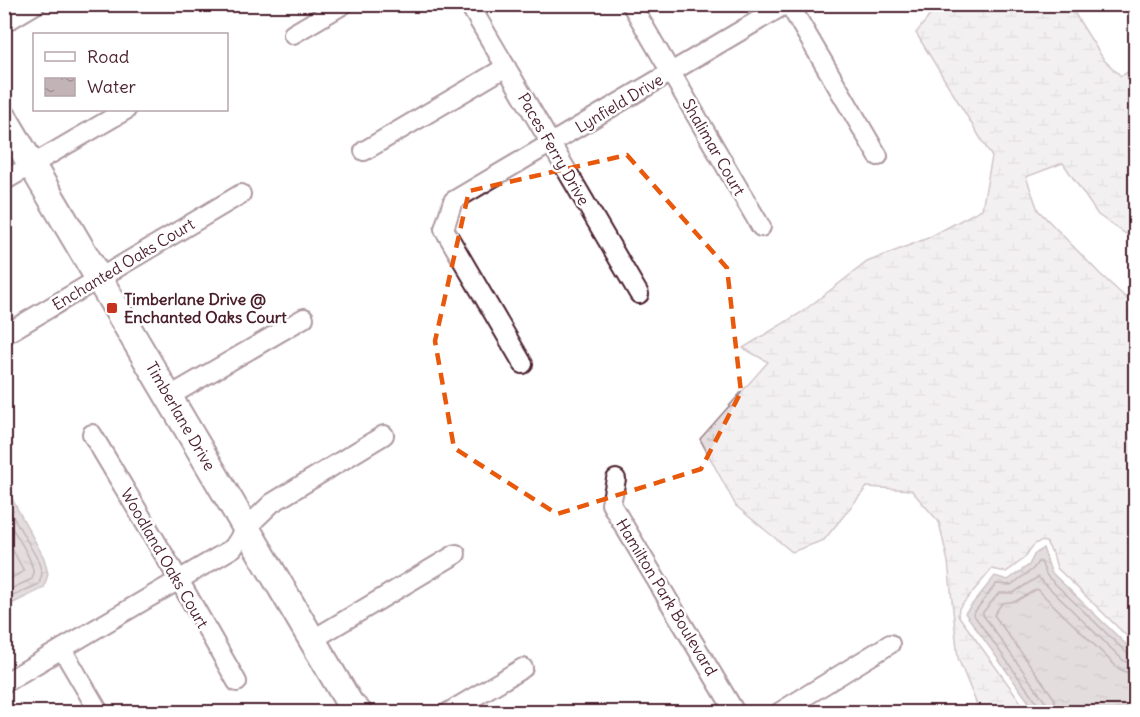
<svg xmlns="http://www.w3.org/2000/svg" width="1140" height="717" viewBox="0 0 1140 717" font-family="Delius,sans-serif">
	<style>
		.wetland { fill: url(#wetland-marsh); stroke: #987e86; stroke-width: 1.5 }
		.water { fill: url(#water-ripples); stroke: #91787e; stroke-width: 1.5 }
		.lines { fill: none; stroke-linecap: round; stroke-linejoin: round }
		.shore { stroke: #7a5a63; stroke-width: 1.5 }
		.street-casing { stroke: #4a1f2b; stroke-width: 22 }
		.secondary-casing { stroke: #4a1f2b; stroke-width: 30 }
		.street { stroke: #fff; stroke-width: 18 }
		.secondary { stroke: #fff; stroke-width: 26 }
		.marked { fill: none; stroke: #e8590c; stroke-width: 4.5; stroke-dasharray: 12 8; stroke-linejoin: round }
		.poi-dot { fill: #c8321e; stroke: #fff; stroke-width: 2 }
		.labels { text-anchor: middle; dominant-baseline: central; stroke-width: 5; stroke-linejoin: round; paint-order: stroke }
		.street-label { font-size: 16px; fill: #4a1f2b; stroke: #fff }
		.poi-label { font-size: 16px; font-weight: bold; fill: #4a1f2b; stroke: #fff; text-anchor: start }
	</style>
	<defs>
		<pattern id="wetland-marsh" width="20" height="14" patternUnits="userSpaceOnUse" patternTransform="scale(1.5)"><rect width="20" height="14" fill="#e5dee0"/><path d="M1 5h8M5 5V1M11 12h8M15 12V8" fill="none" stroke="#c6bec0"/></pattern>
		<pattern id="water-ripples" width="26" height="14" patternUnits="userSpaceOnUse" patternTransform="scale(1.5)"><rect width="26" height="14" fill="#c1b3b6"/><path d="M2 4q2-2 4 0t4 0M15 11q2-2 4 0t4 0" fill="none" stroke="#9f9194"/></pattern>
	</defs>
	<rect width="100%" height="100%" fill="#fff"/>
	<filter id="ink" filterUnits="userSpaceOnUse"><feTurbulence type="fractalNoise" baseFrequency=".0167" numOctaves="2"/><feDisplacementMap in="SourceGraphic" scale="12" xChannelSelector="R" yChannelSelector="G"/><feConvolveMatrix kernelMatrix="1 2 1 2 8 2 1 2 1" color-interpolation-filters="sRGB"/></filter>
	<g filter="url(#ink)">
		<path class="wetland" d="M939,4L1067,5L1075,14L1104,60L1121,76L1135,68V240L1098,215L1063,163L1026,177L1038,210L1100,274L1135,306V644L1057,568L1053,554L1046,542C1033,539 1030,552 1023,559C1018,564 1011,568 1006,572L992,569L959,608L958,615L1028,712H980L958,658L948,562L939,522L911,490L867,487L824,540L792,552L736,506L700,439L768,362L743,348L802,312L867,262L928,238L982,209L992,157L916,33Z"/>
		<g class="water">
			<path d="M5,486L44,558L48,574L44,588L5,607Z"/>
			<path d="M1043,548L1051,572L1135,653V712H1036L965,613L995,576L1008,580L1029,565L1034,555Z"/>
		</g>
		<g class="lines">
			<g class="shore">
				<path d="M4,501L38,560L42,574L39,584L4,600"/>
				<path d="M4,516C12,529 39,565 32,579L4,592"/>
				<path d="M4,534L24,571L4,582"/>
				<path d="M1041,712L1040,707L973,614L996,584L1011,585L1033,569L1038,562H1041L1047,576L1129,655L1136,657"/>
				<path d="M1048,712L1046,703L983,615V612L999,593H1013L1038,577L1124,661L1136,665"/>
				<path d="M1057,712L1054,698L994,615L1002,603L1016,601L1037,589L1118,668L1126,672L1136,674"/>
			</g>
			<defs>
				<g id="street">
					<path d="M469,4L639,294"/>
					<path d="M631,4L761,227"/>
					<path d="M789,4L878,156"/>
					<path d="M4,23L36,4"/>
					<path d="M293,34L344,4"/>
					<path d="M364,151L506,67"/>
					<path d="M4,181L126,110"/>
					<path d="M4,335L241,194"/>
					<path d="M523,364L444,229L453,201L786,4"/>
					<path d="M170,396L304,318"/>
					<path d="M92,434L179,580L237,682"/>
					<path d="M616,479L611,504L735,712"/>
					<path d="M312,640L456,554"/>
					<path d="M62,649L99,712"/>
					<path d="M4,683L233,548L246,528L272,503L384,435"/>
					<path d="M449,712L523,668"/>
					<path d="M780,712L890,644"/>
				</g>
				<path id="secondary" d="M4,118L350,704L358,712"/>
			</defs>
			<use href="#street" class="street-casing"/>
			<use href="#secondary" class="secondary-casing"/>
			<use href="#street" class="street"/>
			<use href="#secondary" class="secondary"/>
		</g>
	</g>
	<path d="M0 0H1140V717H0ZM627,155L727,268L741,392L701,469L557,514L454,448L435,341L469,191Z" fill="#fff" fill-opacity=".55" fill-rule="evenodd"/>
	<path class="marked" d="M627,155L727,268L741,392L701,469L557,514L454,448L435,341L469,191Z"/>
	<rect class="poi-dot" x="106" y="302" width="12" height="12" rx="3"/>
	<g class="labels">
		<g class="street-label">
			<text transform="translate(619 103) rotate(-31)">Lynfield Drive</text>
			<text transform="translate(714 147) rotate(60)">Shalimar Court</text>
			<text transform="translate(554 149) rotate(60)">Paces Ferry Drive</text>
			<text transform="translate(123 264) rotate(-31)">Enchanted Oaks Court</text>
			<text transform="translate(181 416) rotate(60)">Timberlane Drive</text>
			<text transform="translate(165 558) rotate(60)">Woodland Oaks Court</text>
			<text transform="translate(667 597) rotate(59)">Hamilton Park Boulevard</text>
		</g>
		<g class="poi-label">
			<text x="124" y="299">Timberlane Drive @<tspan x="124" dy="18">Enchanted Oaks Court</tspan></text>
		</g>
	</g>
	<rect width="1140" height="717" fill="none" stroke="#fff" stroke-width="24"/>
	<rect x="12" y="12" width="1116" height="693" fill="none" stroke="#4a1f2b" stroke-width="2" filter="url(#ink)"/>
	<rect x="33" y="33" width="195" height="78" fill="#ffffff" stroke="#b7a5aa" stroke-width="1.5"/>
	<rect x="45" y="52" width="30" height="9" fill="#ffffff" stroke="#b7a5aa" stroke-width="1.5"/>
	<text x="87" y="63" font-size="18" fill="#4a1f2b">Road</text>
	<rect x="45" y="78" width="30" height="18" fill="url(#water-ripples)" stroke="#b7a5aa" stroke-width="1.5"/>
	<text x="87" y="93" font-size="18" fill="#4a1f2b">Water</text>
</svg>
